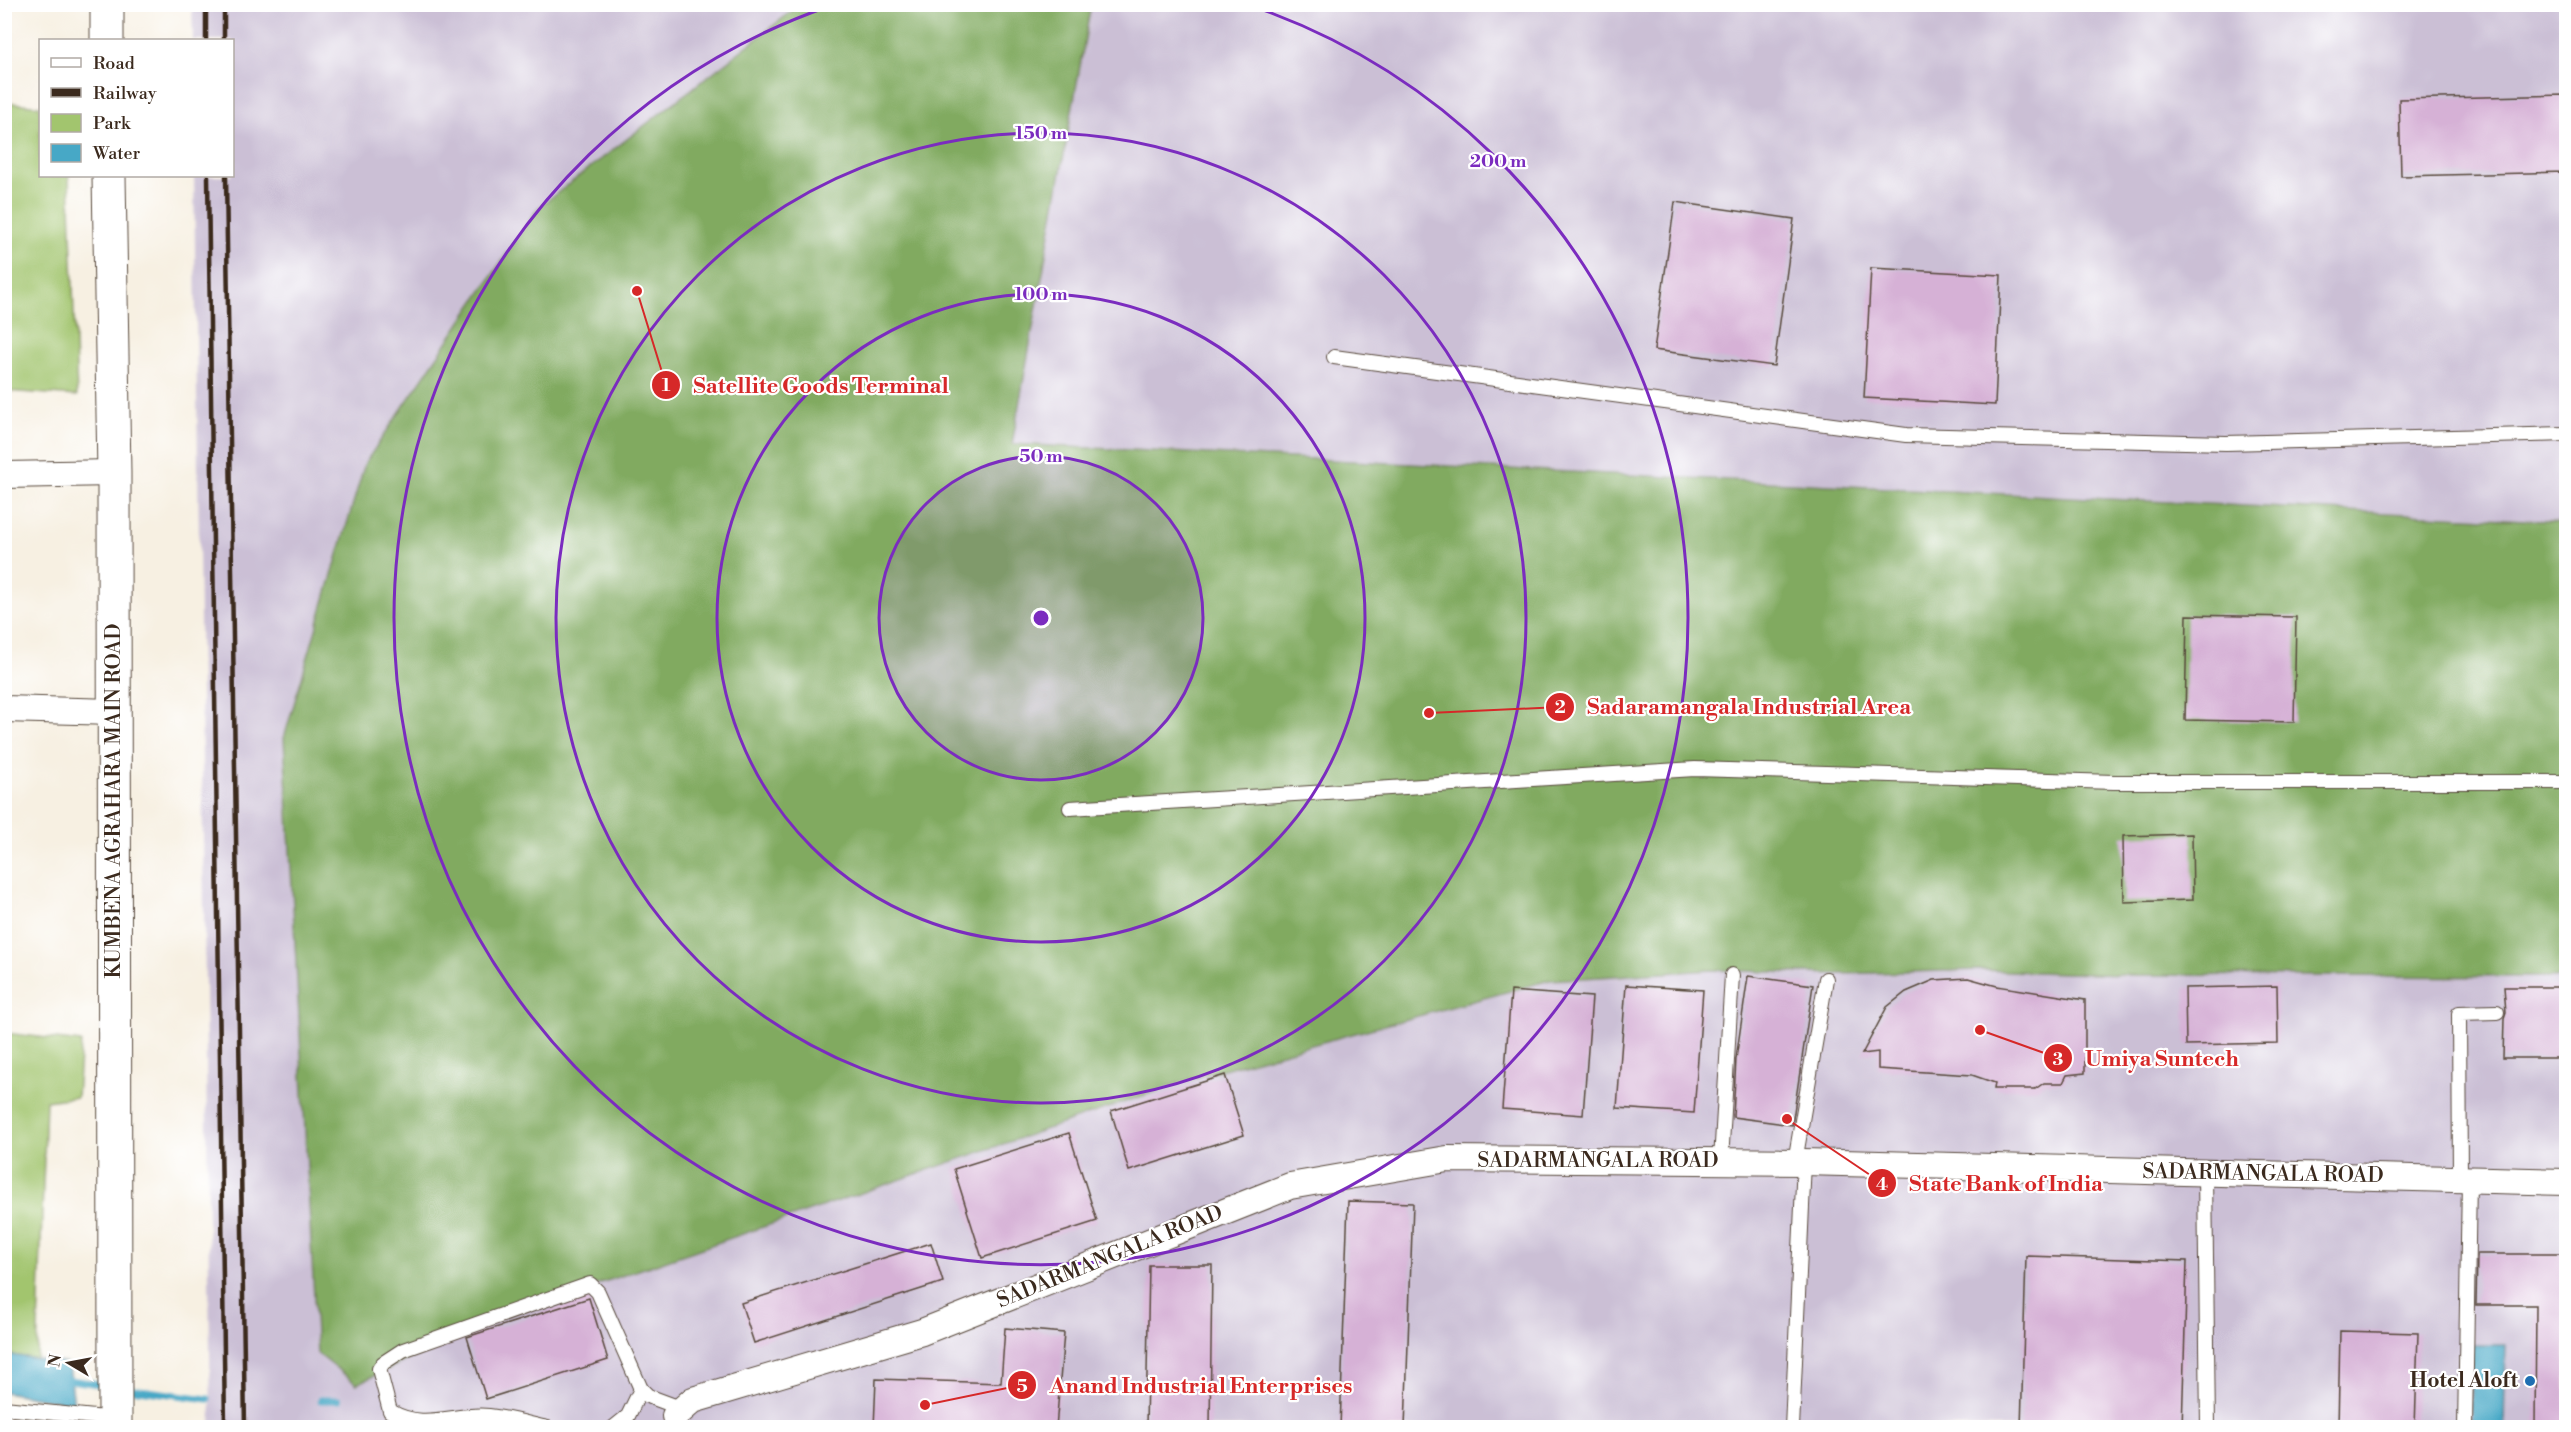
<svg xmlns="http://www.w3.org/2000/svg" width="2571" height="1432" viewBox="0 0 2571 1432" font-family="'Libre Bodoni',serif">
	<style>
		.industrial { fill: #cbbfd5 }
		.green { fill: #a2c56e; stroke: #6e7846; stroke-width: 1.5 }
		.forest { fill: #81aa61; stroke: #5e6a40; stroke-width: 1.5 }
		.water { fill: #47a8c6; stroke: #416972; stroke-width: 1.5 }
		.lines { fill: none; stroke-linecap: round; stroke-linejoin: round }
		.stream { stroke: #47a8c6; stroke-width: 7 }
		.building { fill: #d6b1d6 }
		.service-casing { stroke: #57483b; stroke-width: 16 }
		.minor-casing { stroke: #57483b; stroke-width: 28 }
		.tertiary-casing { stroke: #57483b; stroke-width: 35 }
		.service { stroke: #fff; stroke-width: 14 }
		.minor { stroke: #fff; stroke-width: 26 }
		.tertiary { stroke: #fff; stroke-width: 33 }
		.rail { stroke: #3b2a1e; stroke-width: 4.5 }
		.ring { fill: none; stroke: #7b2cbf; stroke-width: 3 }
		.poi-dot { fill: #1f6fb2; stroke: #fff; stroke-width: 2 }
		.labels { text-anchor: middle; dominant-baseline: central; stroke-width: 4.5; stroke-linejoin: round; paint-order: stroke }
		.street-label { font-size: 21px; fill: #3b2a1e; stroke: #fff }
		.poi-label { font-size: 21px; font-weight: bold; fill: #3b2a1e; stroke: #fff; text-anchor: end }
		.centre { fill: #7b2cbf; stroke: #fff; stroke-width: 3 }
		.ring-label { font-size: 18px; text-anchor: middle; font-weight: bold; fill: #7b2cbf; stroke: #fff; stroke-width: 4.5; stroke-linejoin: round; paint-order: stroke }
		.leader { fill: none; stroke: #d62828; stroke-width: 2 }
		.callout-dot { fill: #d62828; stroke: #fff; stroke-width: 2 }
		.mark-label { font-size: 18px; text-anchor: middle; font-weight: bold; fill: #fff }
		.callout-label { font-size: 22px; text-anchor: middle; font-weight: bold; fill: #d62828; stroke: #fff; stroke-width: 4.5; stroke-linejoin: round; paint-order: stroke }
	</style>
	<rect width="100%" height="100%" fill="#fff"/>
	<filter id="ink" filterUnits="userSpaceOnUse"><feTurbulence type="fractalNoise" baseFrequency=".0167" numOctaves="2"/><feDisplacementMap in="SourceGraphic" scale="12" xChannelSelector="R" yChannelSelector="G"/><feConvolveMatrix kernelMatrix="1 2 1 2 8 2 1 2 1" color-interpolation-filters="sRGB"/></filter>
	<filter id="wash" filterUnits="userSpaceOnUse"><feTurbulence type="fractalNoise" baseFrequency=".008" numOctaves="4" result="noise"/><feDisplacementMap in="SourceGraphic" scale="24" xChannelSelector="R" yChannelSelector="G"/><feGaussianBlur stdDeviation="1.35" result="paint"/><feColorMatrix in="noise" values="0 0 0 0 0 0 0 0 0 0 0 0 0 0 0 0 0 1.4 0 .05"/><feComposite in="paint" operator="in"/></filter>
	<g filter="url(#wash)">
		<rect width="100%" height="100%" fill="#f7f0e2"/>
		<path class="industrial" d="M192,5H2566V1427H211L194,176H232V40H193Z"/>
		<g class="green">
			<path d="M4,102L40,106V176H69L77,396L5,391Z"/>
			<path d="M5,1033L81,1042L77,1097L46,1101L37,1359L5,1354Z"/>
		</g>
		<path class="forest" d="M800,5H1091L1012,444L2566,522V977L2122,975L1979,970L1837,974L1712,970L1550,980L1209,1073L479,1325L357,1384L317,1353L284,738L365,463L538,208Z"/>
		<g class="water">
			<path d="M2472,1345H2506L2504,1427L2471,1428Z"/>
			<path d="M5,1354L69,1364L74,1404L5,1392Z"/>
		</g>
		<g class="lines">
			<g class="stream">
				<path d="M62,1379L107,1385"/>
				<path d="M124,1388L208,1399"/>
				<path d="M321,1400H338"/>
			</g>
		</g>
		<g id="blocks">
			<g class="building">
				<path d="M2566,95V172L2401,176L2399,99Z"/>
				<path d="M1675,202L1794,219L1774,366L1654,350Z"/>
				<path d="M1871,268L2001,275L1995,405L1864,398Z"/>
				<path d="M2187,615L2296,617L2294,722L2185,720Z"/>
				<path d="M2192,834L2193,900L2124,902L2123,836Z"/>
				<path d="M1748,976L1813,985L1792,1125L1733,1117L1736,1059Z"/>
				<path d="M1968,978L1997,986L2085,1000V1073L2067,1075L2063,1083H2044L2035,1089H1994L1995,1083L1972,1075L1878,1069V1052L1862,1054L1887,1007L1906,992L1934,980Z"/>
				<path d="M1626,985L1703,990L1694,1113L1617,1108Z"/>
				<path d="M2277,986L2278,1043L2186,1045L2185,988Z"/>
				<path d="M2504,987H2566V1058H2503L2504,1018L2506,1012Z"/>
				<path d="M1511,991L1592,997L1583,1115L1502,1109Z"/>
				<path d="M1225,1075L1244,1135L1129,1171L1111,1111Z"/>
				<path d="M1069,1133L1097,1221L982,1258L954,1169Z"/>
				<path d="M1348,1201L1413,1203L1405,1428H1340Z"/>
				<path d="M931,1243L943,1282L754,1343L741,1303Z"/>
				<path d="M2477,1254H2566V1428H2535L2536,1305H2476Z"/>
				<path d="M2026,1256L2187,1261L2182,1428H2021Z"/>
				<path d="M1149,1265H1212L1210,1428H1146Z"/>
				<path d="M589,1298L608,1360L486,1399L467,1337Z"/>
				<path d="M1005,1328L1064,1333L1056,1428H874L876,1379L1001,1383Z"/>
				<path d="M2340,1331L2418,1333L2415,1428H2338Z"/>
			</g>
		</g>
	</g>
	<g filter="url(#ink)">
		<use href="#blocks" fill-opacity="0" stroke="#57483b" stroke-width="1.5"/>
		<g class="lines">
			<defs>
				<g id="service">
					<path d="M1334,357L1906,435L2226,443L2566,434"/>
					<path d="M1070,808L1695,769L2114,782H2566"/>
					<path d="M1721,1161L1732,975"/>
					<path d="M1795,1162L1826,979"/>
					<path d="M2205,1173L2208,1428"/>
					<path d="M2460,1179L2459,1013L2497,1012"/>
					<path d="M4,1408L115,1419"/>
					<path d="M548,1428C529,1424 509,1418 489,1416C454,1412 425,1432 390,1411L379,1369L383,1363L403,1350L590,1284L598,1292L641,1389L648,1396L683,1409"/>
					<path d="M613,1428L628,1416L641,1389"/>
					<path d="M1792,1428L1804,1162"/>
					<path d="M2465,1428L2469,1179"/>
				</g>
				<g id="minor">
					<path d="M4,475L114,473"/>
					<path d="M4,709L114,712"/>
					<path d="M675,1416L693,1400L922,1332L1290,1186L1447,1159L1804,1162L2566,1182"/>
				</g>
				<g id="tertiary">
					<path d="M107,4V40"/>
					<path d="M109,176L114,473L115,1428"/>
				</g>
			</defs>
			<use href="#service" class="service-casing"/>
			<use href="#minor" class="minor-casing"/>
			<use href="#tertiary" class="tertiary-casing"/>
			<use href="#service" class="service"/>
			<use href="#minor" class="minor"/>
			<use href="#tertiary" class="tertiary"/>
			<g class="rail">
				<path d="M206,4V40"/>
				<path d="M224,4V40"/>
				<path d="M208,176L225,1428"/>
				<path d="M226,176L245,1428"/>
			</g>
		</g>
	</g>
	<circle cx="1041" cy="618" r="162" fill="#7b2cbf" fill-opacity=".12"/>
	<g class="ring">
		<circle cx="1041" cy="618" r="162"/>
		<circle cx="1041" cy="618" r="324"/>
		<circle cx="1041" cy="618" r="485"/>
		<path d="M1252 6A647 647 0 1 1 830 6"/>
	</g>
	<circle class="poi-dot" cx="2530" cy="1381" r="6"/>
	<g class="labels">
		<g class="street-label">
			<text transform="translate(114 801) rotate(-90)">KUMBENA AGRAHARA MAIN ROAD</text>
			<text x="1598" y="1161">SADARMANGALA ROAD</text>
			<text transform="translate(2263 1174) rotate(1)">SADARMANGALA ROAD</text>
			<text transform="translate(1110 1257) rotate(-22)">SADARMANGALA ROAD</text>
		</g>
		<g class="poi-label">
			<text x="2518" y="1381">Hotel Aloft</text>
		</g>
	</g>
	<circle cx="1041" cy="618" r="9" class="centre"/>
	<g class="ring-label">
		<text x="1041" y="139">150 m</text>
		<text x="1498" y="167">200 m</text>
		<text x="1041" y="300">100 m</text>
		<text x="1041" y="462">50 m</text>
	</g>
	<path class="leader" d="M637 291L666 385M1429 713L1560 707M1980 1030L2058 1058M1787 1119L1882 1183M925 1405L1022 1385"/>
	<g class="callout-dot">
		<circle cx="637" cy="291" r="6"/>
		<circle cx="1429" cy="713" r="6"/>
		<circle cx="1980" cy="1030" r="6"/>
		<circle cx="1787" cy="1119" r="6"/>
		<circle cx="925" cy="1405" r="6"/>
		<circle cx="666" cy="385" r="15"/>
		<circle cx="1560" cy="707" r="15"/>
		<circle cx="2058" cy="1058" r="15"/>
		<circle cx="1882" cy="1183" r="15"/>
		<circle cx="1022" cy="1385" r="15"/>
	</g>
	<g class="mark-label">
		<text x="666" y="391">1</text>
		<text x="1560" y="713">2</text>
		<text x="2058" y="1065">3</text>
		<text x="1882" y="1190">4</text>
		<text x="1022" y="1392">5</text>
	</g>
	<g class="callout-label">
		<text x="821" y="393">Satellite Goods Terminal</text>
		<text x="1749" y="714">Sadaramangala Industrial Area</text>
		<text x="2162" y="1066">Umiya Suntech</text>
		<text x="2006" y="1191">State Bank of India</text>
		<text x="1201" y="1393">Anand Industrial Enterprises</text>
	</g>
	<rect width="2571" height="1432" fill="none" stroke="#fff" stroke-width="24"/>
	<rect x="39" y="39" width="195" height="138" fill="#ffffff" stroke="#b1aaa5" stroke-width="1.5"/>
	<rect x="51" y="58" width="30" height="9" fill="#ffffff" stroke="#b1aaa5" stroke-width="1.5"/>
	<text x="93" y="69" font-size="18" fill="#3b2a1e">Road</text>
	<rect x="51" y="88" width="30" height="9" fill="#3b2a1e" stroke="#b1aaa5" stroke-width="1.5"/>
	<text x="93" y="99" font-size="18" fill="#3b2a1e">Railway</text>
	<rect x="51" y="114" width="30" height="18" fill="#a2c56e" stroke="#b1aaa5" stroke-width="1.5"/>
	<text x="93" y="129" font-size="18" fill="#3b2a1e">Park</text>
	<rect x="51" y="144" width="30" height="18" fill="#47a8c6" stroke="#b1aaa5" stroke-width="1.5"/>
	<text x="93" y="159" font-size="18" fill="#3b2a1e">Water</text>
	<g transform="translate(69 1363) rotate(280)" stroke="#ffffff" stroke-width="4.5" paint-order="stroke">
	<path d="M0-4.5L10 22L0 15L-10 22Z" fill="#3b2a1e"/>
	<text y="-9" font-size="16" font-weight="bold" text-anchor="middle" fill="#3b2a1e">N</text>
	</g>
</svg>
